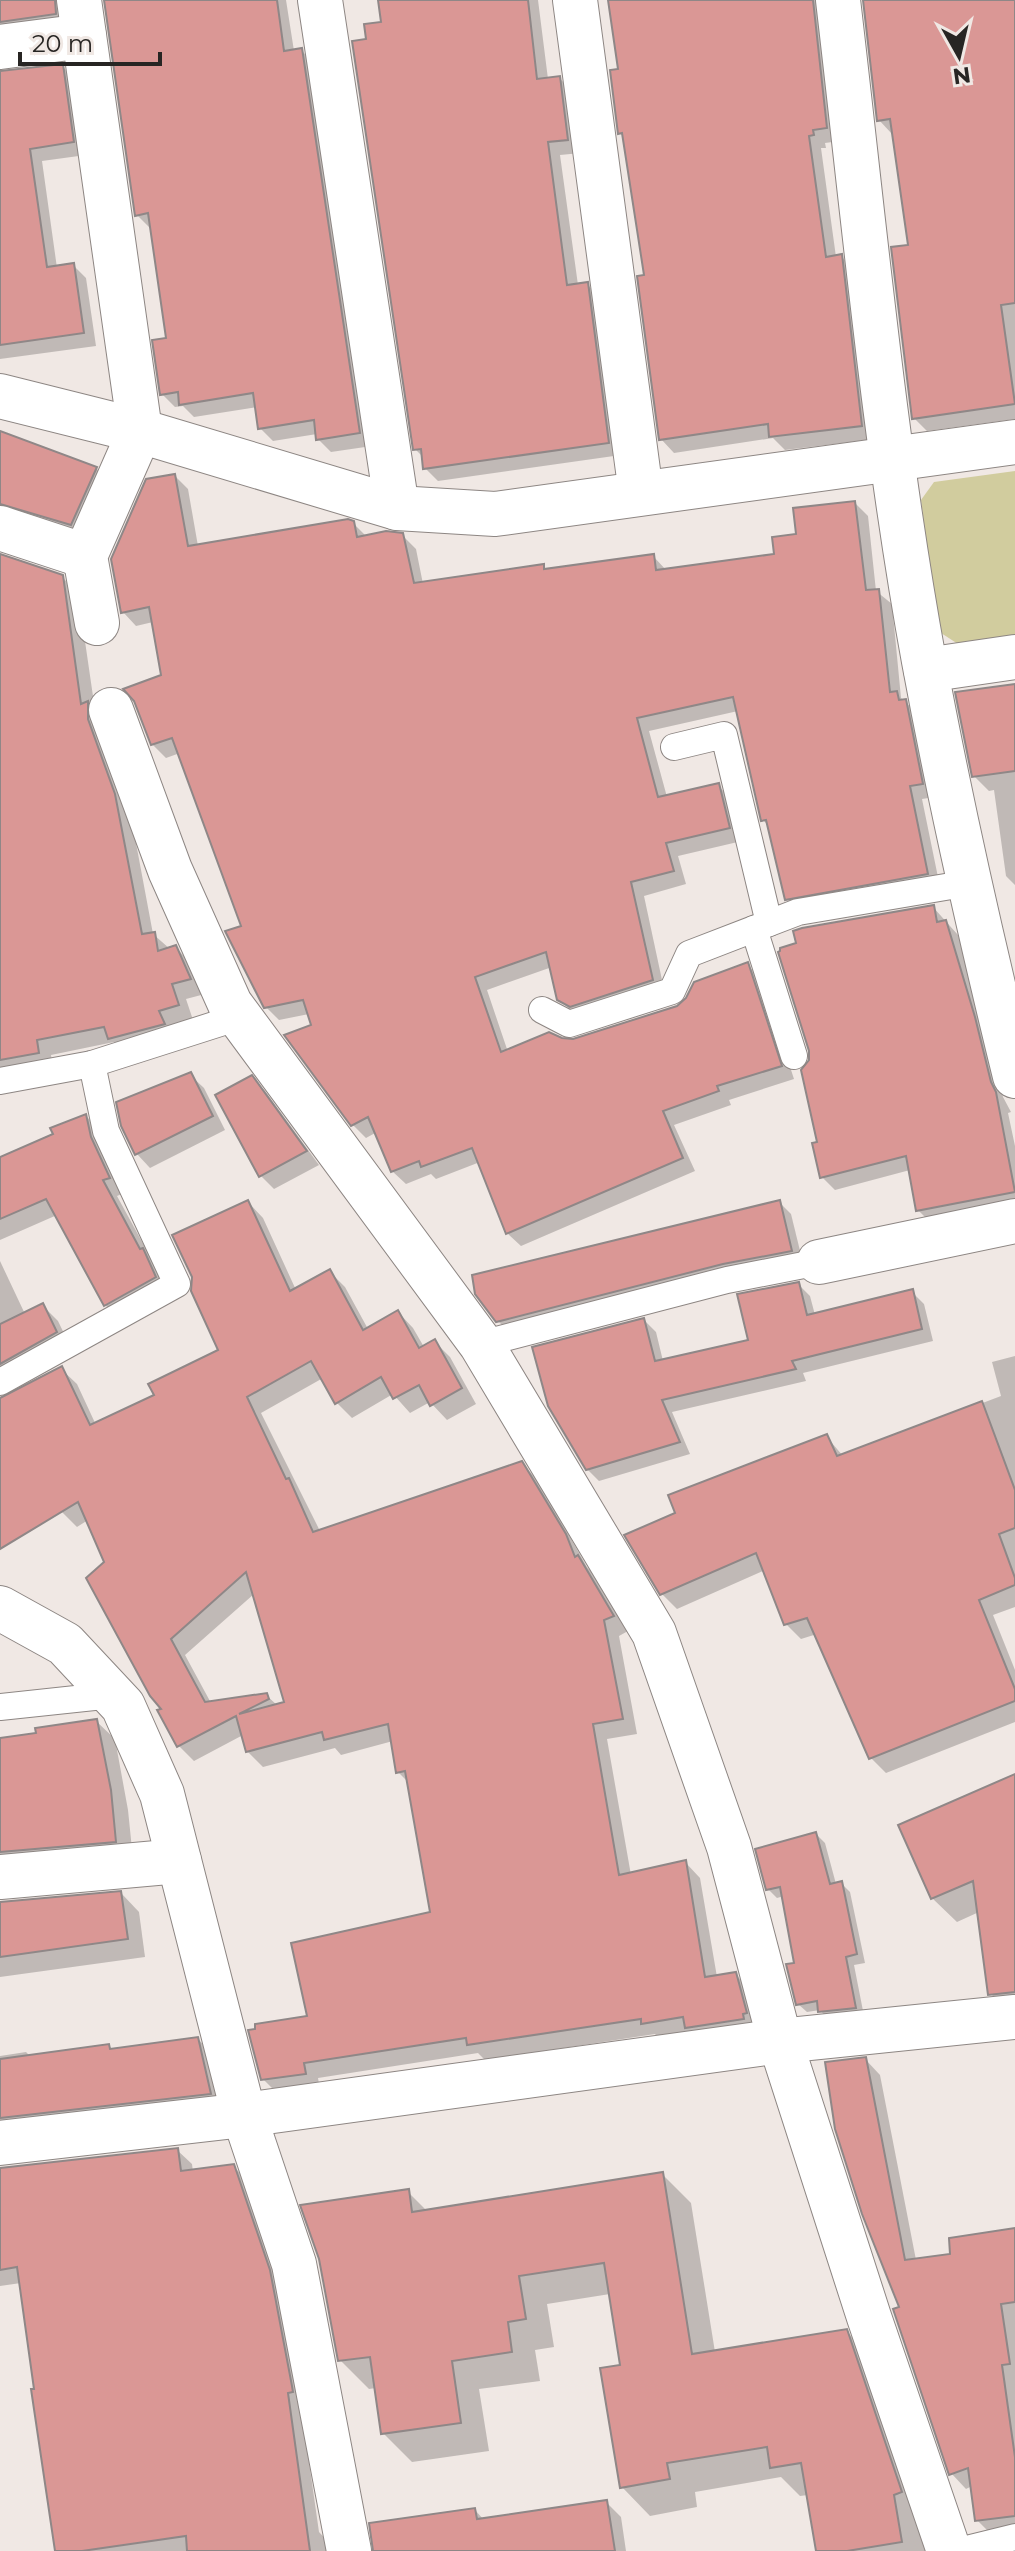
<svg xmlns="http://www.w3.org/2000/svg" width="1015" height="2551" viewBox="0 0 1015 2551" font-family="Montserrat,sans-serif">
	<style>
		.green { fill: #d1cc9e }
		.shadow { fill: #0003; fill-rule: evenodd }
		.building { fill: #da9795; stroke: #8f8787; stroke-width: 2; fill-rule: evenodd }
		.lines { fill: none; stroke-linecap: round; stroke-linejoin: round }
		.lane-casing { stroke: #8d8683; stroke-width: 28 }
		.street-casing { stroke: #8d8683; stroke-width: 46 }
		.lane { stroke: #fff; stroke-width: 26 }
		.street { stroke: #fff; stroke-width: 44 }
	</style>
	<rect width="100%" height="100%" fill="#f0e8e4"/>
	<path class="green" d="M1015,471V637L958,644L938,631L921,500L934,482Z"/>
	<g class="shadow">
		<path d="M0,0H71L68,27L0,39Z"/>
		<path d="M106,0H286L294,51L301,50L314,63L372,446L331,452L318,439L317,434L273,441L260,428L257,407L194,417L183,406L175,407L162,394L168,340L152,228H150L137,215Z"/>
		<path d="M380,0H538L548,79L559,78L573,91L581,153L560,155L578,285L587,284L600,298L621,455L438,481L425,468L423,457L415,449L368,41L383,23Z"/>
		<path d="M610,0H831L840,141L825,143L826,148H821L836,257L841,256L854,270L875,439L785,450L773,438L674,453L661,439L647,277L625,137L620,133V71Z"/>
		<path d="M865,0H1015V419L927,431L914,418L910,247L892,134L879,120Z"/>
		<path d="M62,66L75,79L86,155L42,161L57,268L73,265L86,278L96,346L0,359V73Z"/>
		<path d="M0,433L96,468L109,482L85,537L0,516Z"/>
		<path d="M175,476L188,489L198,546L353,523L367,537L402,535L416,549L423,584L543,566L548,571L653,556L667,571L776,555L798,536L855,503L868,516L876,591L892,604L901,698L919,715L935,797L922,799L940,887L800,912L787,899L769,826L763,820L738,711L649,731L667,797L718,786L732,799L742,841L678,856L686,884L644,896L665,994L573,1013L559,999L552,967L487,990L508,1052L562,1040L574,1041L678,1008L747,965L761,978L794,1079L729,1100L731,1105L674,1125L695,1171L521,1246L507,1233L480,1162L436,1179L431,1174L406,1184L392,1171L377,1132L366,1138L353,1125L309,1014L279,1020L265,1006L243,928L180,753L166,758L152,744L163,677L153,622L136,626L123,612Z"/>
		<path d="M0,556L62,577L78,593L95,710L130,811L153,934L170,949L176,948L191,963L205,994L186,999L193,1020L125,1053L114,1042L51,1055L53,1068L0,1078Z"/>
		<path d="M1015,686V885L1006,876L994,790L989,791L974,776Z"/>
		<path d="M933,907L958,935L987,1031L1003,1097L1011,1112L1008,1113L1015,1146V1207L931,1223L918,1210L910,1170L835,1190L822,1177L819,1144Z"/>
		<path d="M190,1075L204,1088L225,1130L150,1168L137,1154L123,1125Z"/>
		<path d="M251,1078L265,1091L319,1165L274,1189L261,1176Z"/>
		<path d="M86,1116L101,1131L124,1193L117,1196L170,1293L121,1320L105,1305L57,1215L0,1240V1159L58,1134Z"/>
		<path d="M248,1202L263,1218L296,1290L330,1272L345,1287L368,1329L398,1312L413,1328L424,1347L435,1342L450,1357L476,1404L447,1420L430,1402L410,1413L393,1394L352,1418L336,1402L323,1378L261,1413L320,1531L521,1463L537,1479L587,1567L593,1573L628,1631L619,1636L637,1734L607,1739L631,1875L685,1862L700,1878L717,1977L735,1974L751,1990L761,2028L659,2039L655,2034L485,2060L478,2053L318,2078L320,2089L278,2094L263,2079L309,2018L432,1913L409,1783L398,1772L393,1741L341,1755L335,1748L263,1767L247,1751L243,1735L194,1761L179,1746L88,1520L77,1527L62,1512L58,1467L0,1473V1398L61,1369L77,1384L96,1425L157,1396L220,1351ZM254,1594L287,1704L278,1706L266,1695L211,1703L185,1655Z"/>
		<path d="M779,1202L791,1214L803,1263L510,1333L498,1321Z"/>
		<path d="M0,1261L25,1314L42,1305L58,1321L71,1348L0,1395Z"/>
		<path d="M798,1284L810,1296L815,1315L912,1292L924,1304L933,1341L803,1373L806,1381L672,1412L690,1454L599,1481L587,1469L644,1320L656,1332L663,1361L750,1341Z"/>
		<path d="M1015,1356V1607L993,1615L1015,1670V1722L886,1773L871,1758L817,1634L801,1639L786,1624L765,1570L677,1609L662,1594L678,1514L826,1436L843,1456L1001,1396L992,1362Z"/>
		<path d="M96,1721L115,1739L128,1810L133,1859L0,1879V1740L38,1735Z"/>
		<path d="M1015,1776V2017H1014L990,1993L979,1912L957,1922L932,1898Z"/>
		<path d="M816,1834L825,1843L836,1884L841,1883L850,1892L865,1963L854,1965L864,2016L829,2020L820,2010L807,2012L798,2004L797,1964L784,1896L777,1898L768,1889Z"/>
		<path d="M121,1893L139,1912L145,1957L0,1977V1904Z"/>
		<path d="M198,2039L212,2054L225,2108L0,2137V2056L26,2052L31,2057L108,2046L113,2051Z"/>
		<path d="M865,2059L880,2075L916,2260L952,2255L1015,2230V2532L992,2535L977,2520L972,2486L966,2489L951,2473L902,2308Z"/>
		<path d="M177,2150L192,2164L193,2172L233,2166L248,2181L284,2287L319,2532L333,2547L334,2551H57L21,2283L0,2286V2169Z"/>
		<path d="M663,2175L691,2203L715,2352L846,2331L875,2360L926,2551H817L808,2495L800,2496L781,2477L695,2492L697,2507L650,2516L622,2487V2367L610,2294L547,2304L554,2347L535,2350L540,2381L479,2389L489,2451L412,2462L383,2433L376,2388L369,2389L340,2360L408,2192L428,2212Z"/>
		<path d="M606,2502L621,2517L626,2551H375L475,2510L484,2520Z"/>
	</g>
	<g class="building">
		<path d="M0,0H55L56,14L0,22Z"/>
		<path d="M104,0H277L284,51L302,48L360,433L316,440L314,420L258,429L253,393L179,405L178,392L160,395L152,340L166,338L148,213L135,216Z"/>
		<path d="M378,0H528L537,79L560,76L568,140L548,142L567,285L588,282L609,443L423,469L421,449L413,450L352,41L366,39L364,24L381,22Z"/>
		<path d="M608,0H813L827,128L813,130L814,135L809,136L826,257L842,254L862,426L769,437L768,424L659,440L637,276L644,275L622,133L618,134L610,70L618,69Z"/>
		<path d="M863,0H1015V303L1001,305L1015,404L912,419L891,247L908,245L890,119L877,121Z"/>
		<path d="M63,64L74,142L30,149L47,267L74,263L84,333L0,345V71Z"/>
		<path d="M0,431L97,467L71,525L0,504Z"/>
		<path d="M175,474L188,546L348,519L354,521L357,537L386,531L403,533L414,583L544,564V569L654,554L656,570L774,554L772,537L796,534L793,508L855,501L866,590L879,589L890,692L897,691L899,700L906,699L923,784L910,786L928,874L785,900L766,820L761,821L733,697L637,718L658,797L719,783L730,828L666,843L674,871L631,882L653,980L570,1007L557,1000L546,952L475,977L501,1052L549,1032L562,1038L573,1039L677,1006L686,998L694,982L748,962L782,1066L717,1086L719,1091L663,1111L683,1158L506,1234L472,1148L421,1167L419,1161L391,1172L368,1117L351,1126L284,1035L311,1025L303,1000L264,1008L225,931L241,926L172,738L151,745L134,701L123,689L161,675L149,607L121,613L111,559L146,479Z"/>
		<path d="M0,554L63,575L81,704L88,701V719L115,794L142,934L155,932L158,951L176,945L191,979L172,984L179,1005L159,1011L165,1024L108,1039L104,1027L37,1040L39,1053L0,1060Z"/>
		<path d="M1015,684V771L972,777L955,692Z"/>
		<path d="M934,905L937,922L946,920L975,1017L991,1082L996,1092L1015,1192L916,1211L906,1156L820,1178L812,1143L817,1142L801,1070L809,1060V1051L778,952L780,951V948L796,943L793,931L802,928Z"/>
		<path d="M191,1072L213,1116L135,1155L121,1126L116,1102Z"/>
		<path d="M252,1075L307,1151L259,1177L215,1095Z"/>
		<path d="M86,1114L91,1137L110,1178L103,1180L140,1249L143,1248L156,1277L104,1306L46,1199L0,1219V1157L53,1134L50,1128Z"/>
		<path d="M248,1200L290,1291L330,1269L363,1330L398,1310L419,1348L435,1339L462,1388L430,1406L419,1385L393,1399L381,1377L335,1404L311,1361L247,1397L286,1479L289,1478L313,1532L522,1461L566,1534L575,1557L578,1555L614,1616L604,1620L623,1719L593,1724L619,1875L686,1860L705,1977L736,1972L747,2013L743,2014L744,2019L685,2028L683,2017L641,2024V2019L467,2045L466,2038L304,2063L306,2074L261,2080L248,2030L255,2029V2024L307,2016L291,1943L430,1912L405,1771L396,1773L388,1724L324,1740L322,1732L246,1752L236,1716L177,1747L157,1710L161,1709L150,1696L86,1578L104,1562L78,1502L0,1549V1398L62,1366L90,1425L154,1395L148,1384L218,1350L191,1291L192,1277L172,1235ZM246,1572L284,1702L239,1714L269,1699L267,1693L205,1702L171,1639Z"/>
		<path d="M780,1200L792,1251L723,1264L496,1322L475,1294L472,1275Z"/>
		<path d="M799,1282L807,1315L913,1289L922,1329L792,1361L796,1369L662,1400L680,1442L586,1470L548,1406L532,1347L644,1318L655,1361L748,1340L737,1294Z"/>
		<path d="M43,1303L57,1332L0,1364V1324Z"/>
		<path d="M982,1401L1015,1490V1528L999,1534L1015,1578V1585L979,1600L1015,1689V1701L869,1759L807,1618L784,1625L756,1553L660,1595L624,1535L675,1513L668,1495L827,1434L837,1456Z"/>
		<path d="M97,1719L111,1790L116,1842L0,1852V1738L36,1733L35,1728Z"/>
		<path d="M1015,1774V1992L988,1995L973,1881L931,1899L898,1825Z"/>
		<path d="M816,1832L830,1884L842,1881L857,1954L846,1957L856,2008L818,2012L817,2001L796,2005L786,1964L794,1963L780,1887L766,1890L755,1849Z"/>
		<path d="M121,1891L128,1939L0,1957V1902Z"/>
		<path d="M198,2037L211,2094L0,2118V2059L109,2044L110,2049Z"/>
		<path d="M866,2057L905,2260L950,2254L949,2238L1015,2228V2302L1001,2304L1010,2364L1002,2365L1015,2457V2516L975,2521L968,2468L949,2475L893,2309L899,2307L862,2214L835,2129L825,2062Z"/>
		<path d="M178,2148L181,2171L234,2164L270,2270L292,2386L293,2392L288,2393L310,2551H187L186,2536L82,2551H55L31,2389H34L17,2267L0,2270V2168Z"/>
		<path d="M663,2172L692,2354L847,2329L902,2492L894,2495L902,2542L847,2551H816L801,2463L770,2468L767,2447L667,2463L670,2479L620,2488L600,2368L620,2365L604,2263L519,2276L526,2319L508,2322L512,2352L452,2361L461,2423L381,2434L370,2357L338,2361L319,2259L300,2205L409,2189L412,2212Z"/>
		<path d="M607,2500L615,2551H373L369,2523L475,2508L477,2519Z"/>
	</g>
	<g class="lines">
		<defs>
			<g id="lane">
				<path d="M674,747L724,735L769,923"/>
				<path d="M754,929L794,1056"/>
				<path d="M542,1010L569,1024L672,991L689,954L798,912L969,883"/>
				<path d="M0,1081L92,1064L239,1017"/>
				<path d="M481,1344L727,1280L819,1262"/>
				<path d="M0,1382L177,1284L106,1131L92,1064"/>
				<path d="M0,1707L113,1695"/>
				<path d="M958,2551L1015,2537"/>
			</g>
			<g id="street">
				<path d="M79,0L140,431L85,556L97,623"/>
				<path d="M320,0L397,508"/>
				<path d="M575,0L641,493"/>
				<path d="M838,0C864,220 884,443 924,661C950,801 981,938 1015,1076"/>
				<path d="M0,47L84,36"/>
				<path d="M0,396L140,431L397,508L495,514L1015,442"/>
				<path d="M0,528L85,556"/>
				<path d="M926,670L1015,657"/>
				<path d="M111,710L170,870L230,1004L481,1344L654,1633L729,1847L780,2041L869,2317L949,2551"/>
				<path d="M819,1262L1015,1221"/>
				<path d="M0,1608L65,1644L123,1706L162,1794L244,2115L294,2264L349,2551"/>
				<path d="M0,1877L179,1861"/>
				<path d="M0,2143L244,2115L780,2041L1015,2017"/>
			</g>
		</defs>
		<use href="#lane" class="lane-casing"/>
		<use href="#street" class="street-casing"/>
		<use href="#lane" class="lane"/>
		<use href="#street" class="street"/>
	</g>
	<g transform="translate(959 56) rotate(172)" stroke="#f0e8e4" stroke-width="6" paint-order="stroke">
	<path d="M0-6L14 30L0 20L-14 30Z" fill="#272523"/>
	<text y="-12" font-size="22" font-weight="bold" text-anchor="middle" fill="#272523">N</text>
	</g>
	<path d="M20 52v12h140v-12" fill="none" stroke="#272523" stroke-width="4"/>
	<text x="32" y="52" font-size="24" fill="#272523" stroke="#f0e8e4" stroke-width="6" paint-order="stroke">20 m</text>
</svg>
